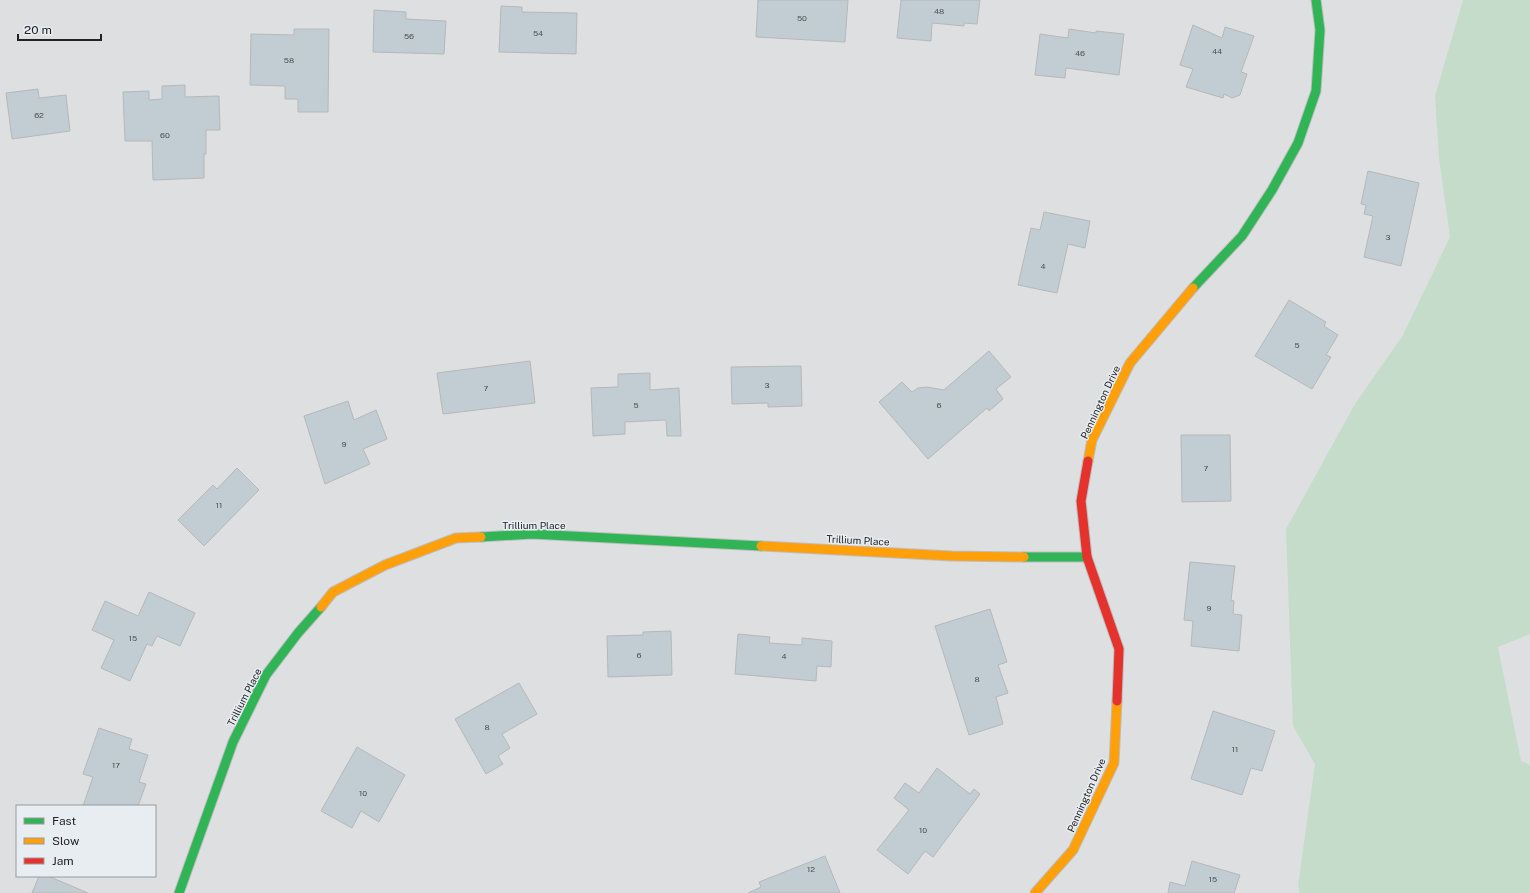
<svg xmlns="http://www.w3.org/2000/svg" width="1530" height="893" viewBox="0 0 1530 893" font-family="'Public Sans',sans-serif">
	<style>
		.green { fill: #c5dccb }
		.building { fill: #c2ccd3; stroke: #b6b8b9 }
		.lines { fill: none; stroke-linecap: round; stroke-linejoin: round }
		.fast-casing { stroke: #bcbdbe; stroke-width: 11 }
		.slow-casing { stroke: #bcbdbe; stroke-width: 11 }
		.jam-casing { stroke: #bcbdbe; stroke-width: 11 }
		.fast { stroke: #30b455; stroke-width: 9 }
		.slow { stroke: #ff9f0a; stroke-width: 9 }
		.jam { stroke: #e5322d; stroke-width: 9 }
		.labels { text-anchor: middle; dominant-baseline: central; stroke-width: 3; stroke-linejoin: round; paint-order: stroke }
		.number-label { font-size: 8px; fill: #4a4e51 }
		.street-label { font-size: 10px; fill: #212324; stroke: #e8edf1 }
	</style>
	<rect width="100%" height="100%" fill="#dddfe1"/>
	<path class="green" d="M1463,0H1530V634L1498,647L1521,761L1530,765V893H1300L1298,886L1315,764L1293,726L1286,529L1355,404L1403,335L1450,237L1439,158L1435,96Z"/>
	<g class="building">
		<path d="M758,0H848L845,42L756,37Z"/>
		<path d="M901,0H980L977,24L964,23V26L932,23L931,41L897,38Z"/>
		<path d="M501,6L522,7V12L577,13L576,54L499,52Z"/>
		<path d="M374,10L406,12V19L446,21L444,54L373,52Z"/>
		<path d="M1193,25L1222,38L1225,27L1254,36L1241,72L1247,74L1240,95L1232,98L1224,94L1223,98L1186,87L1193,69L1180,65Z"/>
		<path d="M294,29H329L328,112H298V99H285V86L250,85L251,34L294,35Z"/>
		<path d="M1069,29L1096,33V31L1124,34L1119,75L1066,68L1065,78L1035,75L1040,34L1068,38Z"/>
		<path d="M185,85V97L219,96L220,130H206V154H204V178L153,180L152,141H125L123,92L149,91V100L162,99V86Z"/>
		<path d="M38,89L39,98L66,95L70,131L12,139L6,93Z"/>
		<path d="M1368,171L1419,183L1401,266L1364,257L1373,216L1364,214L1366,205L1361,204Z"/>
		<path d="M1044,212L1090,221L1085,248L1068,244L1057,293L1018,285L1031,228L1040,230Z"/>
		<path d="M1289,300L1326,322L1324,326L1338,335L1326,355L1331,357L1312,389L1255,356Z"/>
		<path d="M989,351L1011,377L996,389L1003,399L989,411L987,408L928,459L879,402L902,382L912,392L918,388L927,387L944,390Z"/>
		<path d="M530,361L535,403L443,414L437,373Z"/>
		<path d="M801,366L802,406L768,407V403L732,404L731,367Z"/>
		<path d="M650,373V390L679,388L681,436H667L666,420L625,422V434L593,436L591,388L618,387V374Z"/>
		<path d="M348,401L354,420L376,410L387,439L363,449L370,464L325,484L304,416Z"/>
		<path d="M1181,435H1230L1231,501L1182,502Z"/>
		<path d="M237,468L259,490L204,546L178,520L213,485L217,489Z"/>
		<path d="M1190,562L1235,566L1231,600L1234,601L1233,614L1242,615L1239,651L1191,646L1193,621L1184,620Z"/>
		<path d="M149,592L195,613L180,646L157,636L152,646L147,644L130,681L101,668L114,640L92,630L105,601L138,616Z"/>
		<path d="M990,609L1007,662L998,665L1008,693L996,697L1003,724L969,735L935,626Z"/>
		<path d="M671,631L672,675L608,677L607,636L643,635V632Z"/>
		<path d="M738,634L770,637L769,643L802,645V638L832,641L831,667L817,666L816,681L735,674Z"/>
		<path d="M519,683L537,714L502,734L510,748L498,756L503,764L486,774L455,719Z"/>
		<path d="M1213,711L1275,731L1262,771L1251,768L1242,795L1191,779Z"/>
		<path d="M99,728L132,739L129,749L148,755L139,782L146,784L138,806H83L93,777L83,774Z"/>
		<path d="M357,747L405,775L379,822L361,811L352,828L321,811Z"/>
		<path d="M937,768L970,794L974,789L980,794L933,857L925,851L908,874L877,850L909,810L894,798L905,783L919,793Z"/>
		<path d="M825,856L840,893H748L761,887L759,882Z"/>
		<path d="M1192,861L1240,875L1234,893H1168L1170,882L1185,886Z"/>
		<path d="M39,876H48L88,893H32Z"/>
	</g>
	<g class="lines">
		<defs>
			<g id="fast">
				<path d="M1193,288L1242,236L1272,190L1298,143L1316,91L1320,30L1316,0"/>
				<path d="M481,537L532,534L761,546"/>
				<path d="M1024,557H1087"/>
				<path d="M179,893L233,742L266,675L298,633L321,607"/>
			</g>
			<g id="slow">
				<path d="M1088,461L1092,440L1130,363L1193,288"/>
				<path d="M761,546L952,556L1024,557"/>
				<path d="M321,607L333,592L385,565L456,538L481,537"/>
				<path d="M1035,893L1073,850L1114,763L1117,701"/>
			</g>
			<path id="jam" d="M1088,461L1081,501L1087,557L1119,649L1117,701"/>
		</defs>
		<use href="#fast" class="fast-casing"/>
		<use href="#slow" class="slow-casing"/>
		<use href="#jam" class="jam-casing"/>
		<use href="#fast" class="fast"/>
		<use href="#slow" class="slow"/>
		<use href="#jam" class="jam"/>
	</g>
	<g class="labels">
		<g class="number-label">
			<text x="939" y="11">48</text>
			<text x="802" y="18">50</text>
			<text x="538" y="33">54</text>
			<text x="409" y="36">56</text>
			<text x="1217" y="51">44</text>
			<text x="1080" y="53">46</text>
			<text x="289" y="60">58</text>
			<text x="39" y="115">62</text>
			<text x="165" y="135">60</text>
			<text x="1388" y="237">3</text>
			<text x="1043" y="266">4</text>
			<text x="1297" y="345">5</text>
			<text x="767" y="385">3</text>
			<text x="486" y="388">7</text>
			<text x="636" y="405">5</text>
			<text x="939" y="405">6</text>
			<text x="344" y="444">9</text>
			<text x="1206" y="468">7</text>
			<text x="219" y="505">11</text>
			<text x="1209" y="608">9</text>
			<text x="133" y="638">15</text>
			<text x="639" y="655">6</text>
			<text x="784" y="656">4</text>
			<text x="977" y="679">8</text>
			<text x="487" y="727">8</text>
			<text x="1235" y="749">11</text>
			<text x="116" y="765">17</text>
			<text x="363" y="793">10</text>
			<text x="923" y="830">10</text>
			<text x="811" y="869">12</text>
			<text x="1213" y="879">15</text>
		</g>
		<g class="street-label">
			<text transform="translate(1100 402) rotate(-65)">Pennington Drive</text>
			<text x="534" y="525">Trillium Place</text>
			<text transform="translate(858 540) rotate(3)">Trillium Place</text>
			<text transform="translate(244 697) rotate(-63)">Trillium Place</text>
			<text transform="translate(1086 795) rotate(-66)">Pennington Drive</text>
		</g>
	</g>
	<rect x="16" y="805" width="140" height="72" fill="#e8edf1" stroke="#989c9f"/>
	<rect x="24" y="818" width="20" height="6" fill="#30b455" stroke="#989c9f"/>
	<text x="52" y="825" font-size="12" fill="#212324">Fast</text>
	<rect x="24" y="838" width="20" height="6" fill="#ff9f0a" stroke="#989c9f"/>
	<text x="52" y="845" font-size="12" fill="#212324">Slow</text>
	<rect x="24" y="858" width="20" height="6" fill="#e5322d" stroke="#989c9f"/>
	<text x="52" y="865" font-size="12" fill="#212324">Jam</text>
	<path d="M18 34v6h83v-6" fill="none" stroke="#212324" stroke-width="2"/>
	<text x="24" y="34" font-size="12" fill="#212324" stroke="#e8edf1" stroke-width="3" paint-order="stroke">20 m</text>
</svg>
